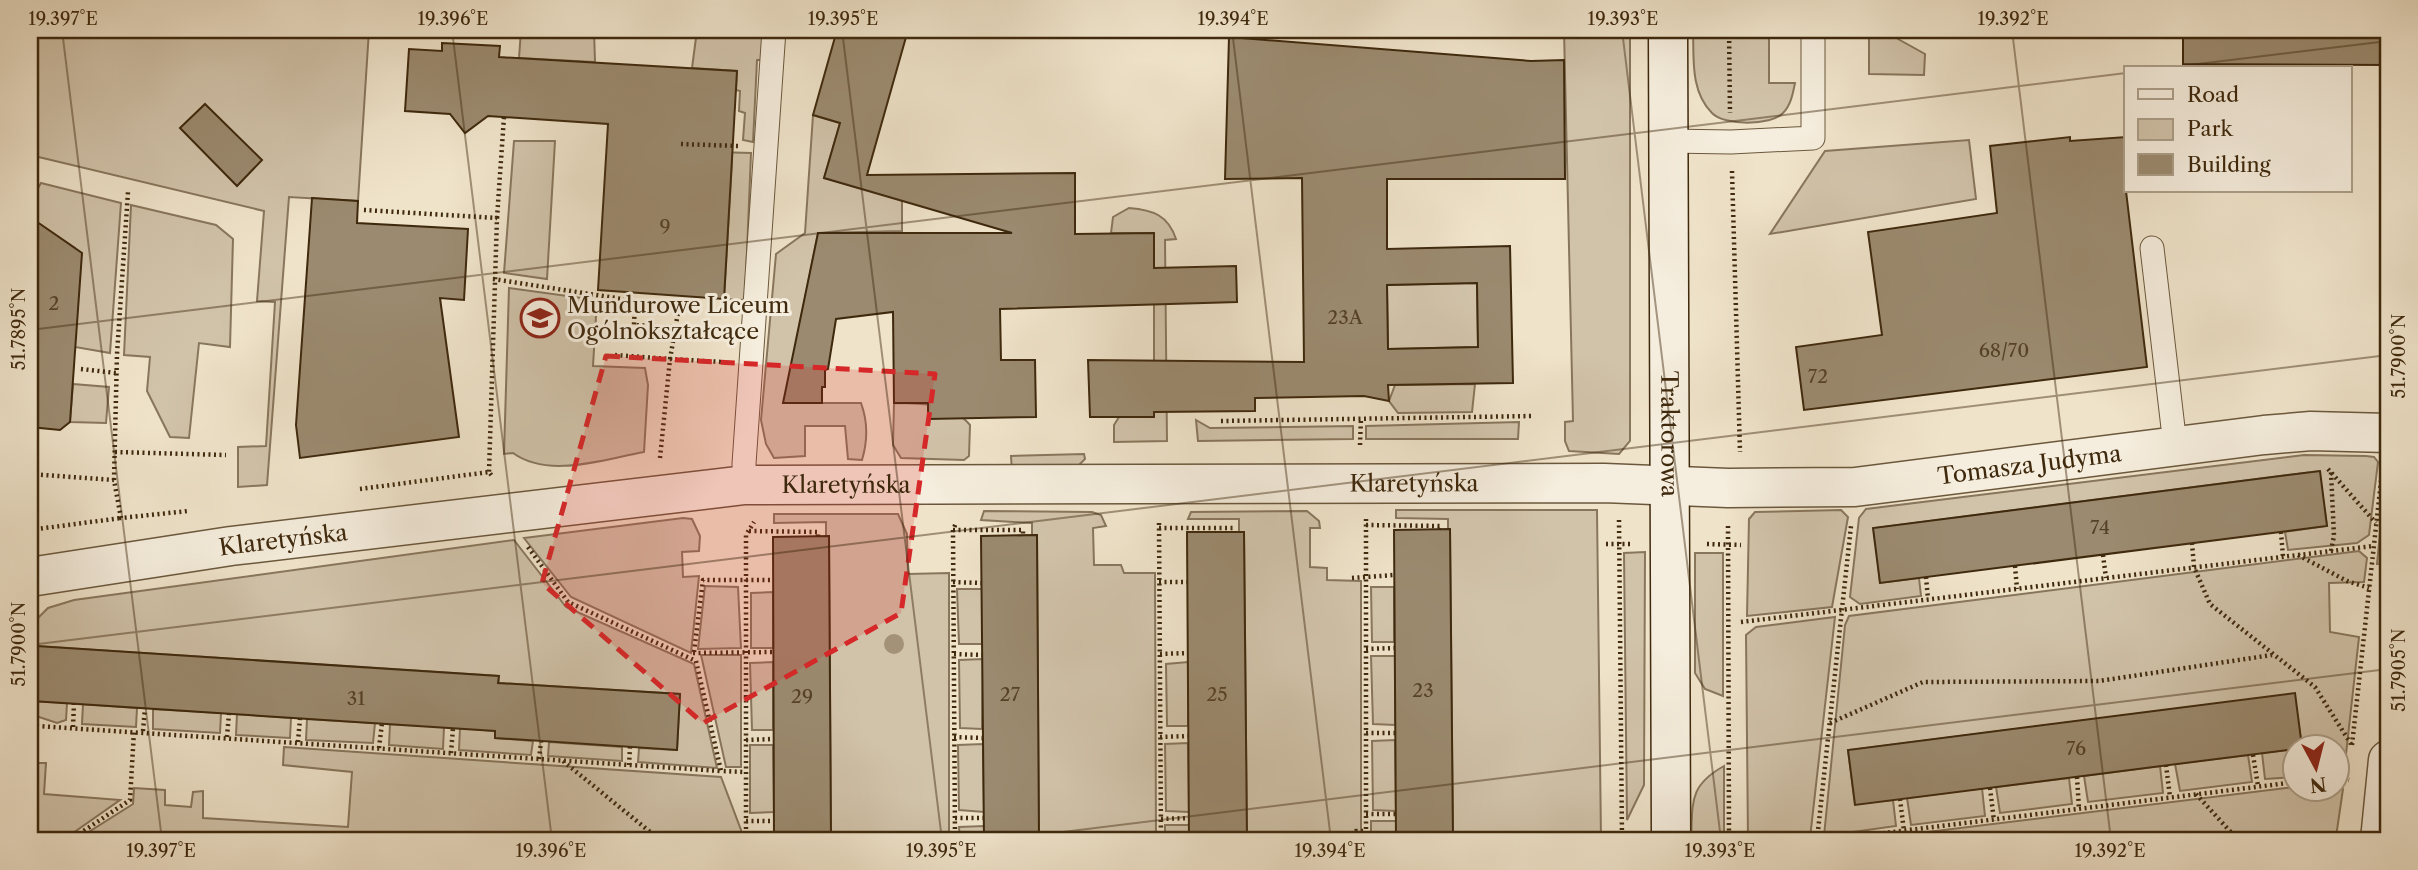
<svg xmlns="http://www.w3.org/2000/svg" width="2418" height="870" viewBox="0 0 2418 870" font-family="'Libre Caslon Text',serif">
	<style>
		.green { fill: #d1c3aa; stroke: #88765c; stroke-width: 2 }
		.building { fill: #9b8a6f; stroke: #3f290d; stroke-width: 2; fill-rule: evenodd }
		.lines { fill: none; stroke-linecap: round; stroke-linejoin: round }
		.service-casing { stroke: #6b583c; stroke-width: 25 }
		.minor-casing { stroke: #6b583c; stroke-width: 41 }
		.secondary-casing { stroke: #3f290d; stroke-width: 41 }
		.path { stroke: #3f290d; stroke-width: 4.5; stroke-dasharray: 2 3.5; stroke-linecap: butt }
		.service { stroke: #f5eddd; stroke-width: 23 }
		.minor { stroke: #f5eddd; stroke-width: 38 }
		.secondary { stroke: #f5eddd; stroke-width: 38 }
		.tree { fill: #a39278 }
		.marked { fill: #d62828; fill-opacity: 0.2; stroke: #d62828; stroke-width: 5; stroke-dasharray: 14 9; stroke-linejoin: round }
		.ticks { fill: none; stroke: #3f290d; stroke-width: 2; stroke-opacity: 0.45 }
		.labels { text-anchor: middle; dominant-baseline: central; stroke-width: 6; stroke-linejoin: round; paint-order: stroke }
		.number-label { font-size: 19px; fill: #564126 }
		.poi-label { font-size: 23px; fill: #3f290d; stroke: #f5eddd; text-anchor: start }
		.street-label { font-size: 23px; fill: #3f290d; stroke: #f5eddd }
		.neatline { fill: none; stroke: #3f290d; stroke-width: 2.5 }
		.ticks-label { font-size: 18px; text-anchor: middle; fill: #3f290d }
	</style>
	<rect width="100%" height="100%" fill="#efe3ca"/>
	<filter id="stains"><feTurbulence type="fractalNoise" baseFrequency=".00286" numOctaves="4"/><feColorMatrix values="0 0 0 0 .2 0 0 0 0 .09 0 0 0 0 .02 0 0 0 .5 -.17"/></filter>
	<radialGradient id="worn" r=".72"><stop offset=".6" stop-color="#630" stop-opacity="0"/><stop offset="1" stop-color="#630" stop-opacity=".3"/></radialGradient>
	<g class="green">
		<path d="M30,30H369L358,201L289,197L267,485L238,487V447L266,446L275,302L257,301L264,211L30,155Z"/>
		<path d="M521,30H594L595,62L519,58Z"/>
		<path d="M697,30H767L766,60H757L753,142L743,140L745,113L739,111L740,91L736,90L737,71L692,68Z"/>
		<path d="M1564,30H1630V441L1619,454L1569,451L1565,441V422L1573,421Z"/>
		<path d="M1693,30H1769V83H1795C1793,93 1791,105 1783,113C1771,126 1724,126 1712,113C1690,91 1694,58 1693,30Z"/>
		<path d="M1869,30H1898V39L1925,54L1924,75L1869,74Z"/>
		<path d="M813,115L840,123L824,178L863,189L867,175H902V231L818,233L784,403H861C868,422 868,440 862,460L848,459L845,426H805V456L774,458L766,444L761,420L776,254L805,233Z"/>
		<path d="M1969,140L1976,199L1770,234L1825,151Z"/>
		<path d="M514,141H555L547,279L504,273Z"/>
		<path d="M680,151L751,153L745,300L724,299L732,161L680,157Z"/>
		<path d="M41,183L121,203L110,353L75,347V248L41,225L30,224V202Z"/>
		<path d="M131,205L216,225L233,239L230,347L199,343L189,438L170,437L147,391L150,357L124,355Z"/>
		<path d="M1129,208C1153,210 1168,215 1176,239L1165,240L1167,441L1114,442V425L1119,417H1154V233H1111L1113,217Z"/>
		<path d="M1477,283L1478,347L1388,349L1387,285Z"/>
		<path d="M509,288L597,300L593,366L645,368L648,385L644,452C604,459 549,479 513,453L504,454Z"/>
		<path d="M73,384L109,387L106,423L70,422Z"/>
		<path d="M1475,384L1472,412L1398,413L1389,401L1395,385Z"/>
		<path d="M894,403C919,403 952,403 970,425L969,456L964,460L901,458L893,445Z"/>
		<path d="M1196,420L1210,428L1353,426V439L1198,441Z"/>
		<path d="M1519,422L1518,439H1366V426Z"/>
		<path d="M1084,454L1085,459L1078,466L1012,472L1011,456Z"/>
		<path d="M2304,455L2366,456L2374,457L2378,462L2369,535L2357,543L2288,550L2285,532L2327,526L2319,471L1874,528L1880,583L1919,578L1921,596L1860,604L1850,597L1859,518L1866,509Z"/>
		<path d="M2388,490V562L2377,564L2384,493Z"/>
		<path d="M1396,510H1597L1601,840H1453L1450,530H1448V519L1396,518Z"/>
		<path d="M1841,510L1848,517L1832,607L1747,616L1749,519L1755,512Z"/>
		<path d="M984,511L1092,512L1101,515L1106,526L1093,528L1094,565H1121L1124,573H1155L1156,840H1039L1037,536L1032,535V523L981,520Z"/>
		<path d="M1307,511L1319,521L1320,528H1310V567L1327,568V580L1361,581V840H1247L1244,532H1239V519H1188L1191,512Z"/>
		<path d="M774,514H898L907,534L908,574L949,573V840H831L829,537H826V522L774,523Z"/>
		<path d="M683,518L692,519L700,536L699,551L682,552L683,577L699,576L691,653L571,597L524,538Z"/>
		<path d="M514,540L566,607L694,664L717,768L638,762L639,748L677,750L680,694L499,683L498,676L36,646L32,701L67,703L66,720L57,723L30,714V626L48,608L74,600Z"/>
		<path d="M2359,551L2367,558L2364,582L2329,583L2330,632L2359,637L2345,763L2338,772V748L2302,747L2294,694L1848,750L1855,804L1893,800L1896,826L1824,836L1845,625L1849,616Z"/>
		<path d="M1645,552L1644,785L1627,820L1624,553Z"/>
		<path d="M1695,553H1723V696L1705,689L1695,673Z"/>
		<path d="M705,586L738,587L741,648L698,649Z"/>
		<path d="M1371,587H1394V642H1372Z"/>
		<path d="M957,589H982V644H959Z"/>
		<path d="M773,592V648H751V593Z"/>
		<path d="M1835,617L1810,838L1748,840L1746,635L1756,627Z"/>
		<path d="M701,655H741V767H726Z"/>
		<path d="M1371,656H1395V725L1373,724Z"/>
		<path d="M983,659L982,729L960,728L959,660Z"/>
		<path d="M773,662V730H752L750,663Z"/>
		<path d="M1188,662V726H1167L1166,664Z"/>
		<path d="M83,704L137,708L136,727L82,724Z"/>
		<path d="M153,709L221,713L220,733L153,729Z"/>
		<path d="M237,714L291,718L290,738L236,735Z"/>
		<path d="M307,719L375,723L373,743L306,740Z"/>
		<path d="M390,724L444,727L443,749L389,745Z"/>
		<path d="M460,728L495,731V738L533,741L531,755L459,750Z"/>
		<path d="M1395,740L1396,811L1373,810L1372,741Z"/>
		<path d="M549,742L622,747V761L548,756Z"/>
		<path d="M1188,743L1189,812L1166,811L1165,744Z"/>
		<path d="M983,744L984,812L959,810L958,745Z"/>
		<path d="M773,745L774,812L750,813V745Z"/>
		<path d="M284,747L721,777L741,830V840H76L133,804L134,788L165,790V805L191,807L193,792L203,791V818L348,827L352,772L283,765Z"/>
		<path d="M2295,749V777L2265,779L2262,753Z"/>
		<path d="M2248,755L2252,782L2180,791L2175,764Z"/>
		<path d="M30,763H46L44,794L120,800L63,840H30Z"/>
		<path d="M1724,766V840H1691C1693,803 1688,786 1724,766Z"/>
		<path d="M2160,766L2163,793L2088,802L2084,776Z"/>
		<path d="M2069,778L2072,804L2000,813L1996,787Z"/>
		<path d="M2339,782L2343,789L2336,837L2308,840H1862L2295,787L2296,790H2338Z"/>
		<path d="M1982,788L1985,816L1911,825L1907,798Z"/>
		<rect x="1371" y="821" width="25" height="19"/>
		<rect x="1165" y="825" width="24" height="15"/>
		<path d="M984,826V840H960L959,827Z"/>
	</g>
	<g class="building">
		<path d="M837,30H908L867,175L1075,173V234L1154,233V268L1236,266L1237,302L1000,309L1001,360H1035L1036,417L928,419V403H894L893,312L836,319L828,369L825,370V387H822V403H783L818,233H1012L824,178L840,123L813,115Z"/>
		<path d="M2183,30H2388V65L2183,64Z"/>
		<path d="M1229,37L1531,61L1564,60L1565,179H1387V249L1510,246L1513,383L1388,385L1389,401L1364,396L1255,398V411L1154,412V417H1090L1088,360L1304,362L1302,178L1225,179ZM1477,283L1478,347L1388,349L1387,285Z"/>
		<path d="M442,43L500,46L499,57L737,71L724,299L598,290L608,124L488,116L465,133L450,114L405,111L409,49L442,51Z"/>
		<path d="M205,104L262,160L237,186L180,128Z"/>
		<path d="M2070,137V141L2126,137V191L2147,367L1804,410L1796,347L1882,335L1868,232L1997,213L1990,146Z"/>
		<path d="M312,198L358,201L357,223L468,229L464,300L440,298L459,437L300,458L296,425Z"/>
		<path d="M30,217L82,253L70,422L60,430L30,427Z"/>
		<path d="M2320,471L2327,526L1880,583L1873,528Z"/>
		<path d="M1450,529L1453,840H1396L1394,530Z"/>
		<path d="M1187,532H1244L1247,840H1189Z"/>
		<path d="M1037,535L1039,840H984L981,536Z"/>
		<path d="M829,536L831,840H774L773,537Z"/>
		<path d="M36,646L499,676L498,683L680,694L677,750L495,738V731L32,701Z"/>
		<path d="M2295,693L2302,747L2295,749L1855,805L1848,750Z"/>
	</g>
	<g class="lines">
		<defs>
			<g id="service">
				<path d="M1668,141L1731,142L1813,138V30"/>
				<path d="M2152,248L2175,445"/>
				<path d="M745,485L744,464L774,30"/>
			</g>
			<g id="minor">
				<path id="s1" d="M30,577L231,546L745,485L1604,483L1728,488L1855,487L2264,435L2311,431L2388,433"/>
				<path d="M2380,840L2388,760"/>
			</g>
			<g id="secondary">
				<path id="s2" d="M1668,30L1671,840"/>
			</g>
		</defs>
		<use href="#service" class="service-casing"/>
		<use href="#minor" class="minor-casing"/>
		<use href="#secondary" class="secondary-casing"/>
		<g class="path">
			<path d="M1729,30L1730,113"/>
			<path d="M681,144L738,146"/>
			<path d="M1732,171L1740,452"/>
			<path d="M364,210L497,218L489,472"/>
			<path d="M497,218L504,117"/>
			<path d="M493,279L635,301L634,325L675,327"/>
			<path d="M615,355L670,359L679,307"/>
			<path d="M81,369L116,373"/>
			<path d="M1221,421L1532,416"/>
			<path d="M1360,445L1361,418"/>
			<path d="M115,452L226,455"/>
			<path d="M660,458L670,359L722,362"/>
			<path d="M2328,469L2376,523"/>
			<path d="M30,474L114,480L121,518L188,511"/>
			<path d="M114,480L117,354L128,192"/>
			<path d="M360,489L489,472L492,476"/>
			<path d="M1619,520L1622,840"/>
			<path d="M1159,523L1161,840"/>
			<path d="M1366,525L1441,526L1439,529"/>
			<path d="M1728,526L1729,840"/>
			<path d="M1159,528H1233V532"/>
			<path d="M30,530L121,518"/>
			<path d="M953,530H1023V535"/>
			<path d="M749,531L818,532V537"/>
			<path d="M2281,532L2283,557"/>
			<path d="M2192,543L2194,567L2210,604L2315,687L2351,744"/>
			<path d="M1606,544H1633"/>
			<path d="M1707,544L1741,545"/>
			<path d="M528,547L568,602L696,661L721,771L745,772"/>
			<path d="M2331,551L2334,536L2331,472"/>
			<path d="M2103,555L2106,578"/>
			<path d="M2298,555L2347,581L2369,588"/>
			<path d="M2015,566L2017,589"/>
			<path d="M1926,577L1928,599"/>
			<path d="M1352,578L1394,575"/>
			<path d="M953,582L982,583"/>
			<path d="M1159,582H1187"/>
			<path d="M1741,622L2373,546"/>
			<path d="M1366,649L1394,648"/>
			<path d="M694,652L703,580H772"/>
			<path d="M693,653L773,652"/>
			<path d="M954,654L982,655"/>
			<path d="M1160,654L1188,653"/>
			<path d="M30,720L37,726L30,743"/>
			<path d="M1830,723L1923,682L2099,681L2272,655"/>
			<path d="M37,726L721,771"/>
			<path d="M73,727L74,703"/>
			<path d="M143,731L145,708"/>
			<path d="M1366,733H1395"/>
			<path d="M227,737L229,713"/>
			<path d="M954,737L983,738"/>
			<path d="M1160,737L1188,736"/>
			<path d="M746,740L773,739"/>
			<path d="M298,742L300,718"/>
			<path d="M2352,745L2382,472"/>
			<path d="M379,748L382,723"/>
			<path d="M451,753L453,728"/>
			<path d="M2253,755L2258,786"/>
			<path d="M539,759L541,742"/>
			<path d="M563,761L660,840"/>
			<path d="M629,765L630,747"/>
			<path d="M2166,765L2170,797"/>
			<path d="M2077,777L2079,809"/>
			<path d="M2338,777L2349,780"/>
			<path d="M1990,788L1994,821"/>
			<path d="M2196,794L2238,840"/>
			<path d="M1900,799L1904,831"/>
			<path d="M1366,814H1396"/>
			<path d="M955,818H984"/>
			<path d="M1161,819L1189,818"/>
			<path d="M746,821H774"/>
			<path d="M70,840L130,800L134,731"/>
			<path d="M746,840V535L754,522"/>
			<path d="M955,840L953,530L956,523"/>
			<path d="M1349,840L1356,831H1366"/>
			<path d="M1366,840V519"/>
			<path d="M1817,840L1851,526"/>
			<path d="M1828,840L2296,782"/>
		</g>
		<use href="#service" class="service"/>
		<use href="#minor" class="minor"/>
		<use href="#secondary" class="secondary"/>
	</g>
	<circle class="tree" cx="894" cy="644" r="10"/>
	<path class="marked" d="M606,356L935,374L901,613L703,723L542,583Z"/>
	<path class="ticks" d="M62,30L162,840M452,30L552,840M842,30L942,840M1232,30L1331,840M1622,30L1721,840M2012,30L2111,840M2165,68L2388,41M30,330L2126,73M30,645L2388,355M997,840L2388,669"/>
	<defs>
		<symbol id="university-ring" viewBox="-11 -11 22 22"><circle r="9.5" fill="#f5eddd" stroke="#8f2418" stroke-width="1.5"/><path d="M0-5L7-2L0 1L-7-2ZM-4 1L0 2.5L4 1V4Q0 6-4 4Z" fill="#8f2418"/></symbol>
	</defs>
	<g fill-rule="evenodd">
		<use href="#university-ring" x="518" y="296" width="44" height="44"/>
	</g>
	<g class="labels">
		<g class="number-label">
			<text x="665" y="226">9</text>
			<text x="54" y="303">2</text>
			<text x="1345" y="317">23A</text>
			<text x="2004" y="350">68/70</text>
			<text x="1818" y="376">72</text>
			<text x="2100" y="527">74</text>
			<text x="1423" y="690">23</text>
			<text x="1010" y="694">27</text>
			<text x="1217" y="694">25</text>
			<text x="802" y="696">29</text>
			<text x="356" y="698">31</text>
			<text x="2076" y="748">76</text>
		</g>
		<g class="poi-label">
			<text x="567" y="305">Mundurowe Liceum<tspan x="567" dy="26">Ogólnokształcące</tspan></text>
		</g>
		<g class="street-label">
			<text stroke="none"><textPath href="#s2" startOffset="404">Traktorowa</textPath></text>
			<text stroke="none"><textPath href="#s1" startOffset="2007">Tomasza Judyma</textPath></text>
			<text stroke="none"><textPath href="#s1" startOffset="822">Klaretyńska</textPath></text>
			<text stroke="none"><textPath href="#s1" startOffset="1390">Klaretyńska</textPath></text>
			<text stroke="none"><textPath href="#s1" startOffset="256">Klaretyńska</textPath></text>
		</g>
	</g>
	<rect width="2418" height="870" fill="none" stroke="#efe3ca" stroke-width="77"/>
	<rect x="2124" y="66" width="228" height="126" fill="#f5eddd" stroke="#ac9f8a" stroke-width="2"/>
	<rect x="2138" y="89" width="35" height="10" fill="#f5eddd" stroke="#ac9f8a" stroke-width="2"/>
	<text x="2187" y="102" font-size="21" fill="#3f290d">Road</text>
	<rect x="2138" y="119" width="35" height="21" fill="#d1c3aa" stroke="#ac9f8a" stroke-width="2"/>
	<text x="2187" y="136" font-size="21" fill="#3f290d">Park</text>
	<rect x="2138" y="154" width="35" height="21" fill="#9b8a6f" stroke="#ac9f8a" stroke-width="2"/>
	<text x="2187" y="172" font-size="21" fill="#3f290d">Building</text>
	<g transform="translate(2316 768) rotate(173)"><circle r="33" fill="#f5eddd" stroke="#ac9f8a" stroke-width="2"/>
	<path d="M0-5L12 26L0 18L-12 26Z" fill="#8f2418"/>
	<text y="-10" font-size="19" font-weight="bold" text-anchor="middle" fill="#3f290d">N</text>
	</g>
	<rect x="38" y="38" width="2342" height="794" class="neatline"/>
	<g class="ticks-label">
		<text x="63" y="25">19.397°E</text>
		<text x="453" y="25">19.396°E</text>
		<text x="843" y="25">19.395°E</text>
		<text x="1233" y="25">19.394°E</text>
		<text x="1623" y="25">19.393°E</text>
		<text x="2013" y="25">19.392°E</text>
		<text transform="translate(19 329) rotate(-90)" y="6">51.7895°N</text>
		<text transform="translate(2399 356) rotate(-90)" y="6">51.7900°N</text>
		<text transform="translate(19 644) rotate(-90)" y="6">51.7900°N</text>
		<text transform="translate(2399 670) rotate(-90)" y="6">51.7905°N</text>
		<text x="161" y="857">19.397°E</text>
		<text x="551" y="857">19.396°E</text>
		<text x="941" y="857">19.395°E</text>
		<text x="1330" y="857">19.394°E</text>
		<text x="1720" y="857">19.393°E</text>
		<text x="2110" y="857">19.392°E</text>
	</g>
	<rect width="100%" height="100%" filter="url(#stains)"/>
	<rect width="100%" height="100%" fill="url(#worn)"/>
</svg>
